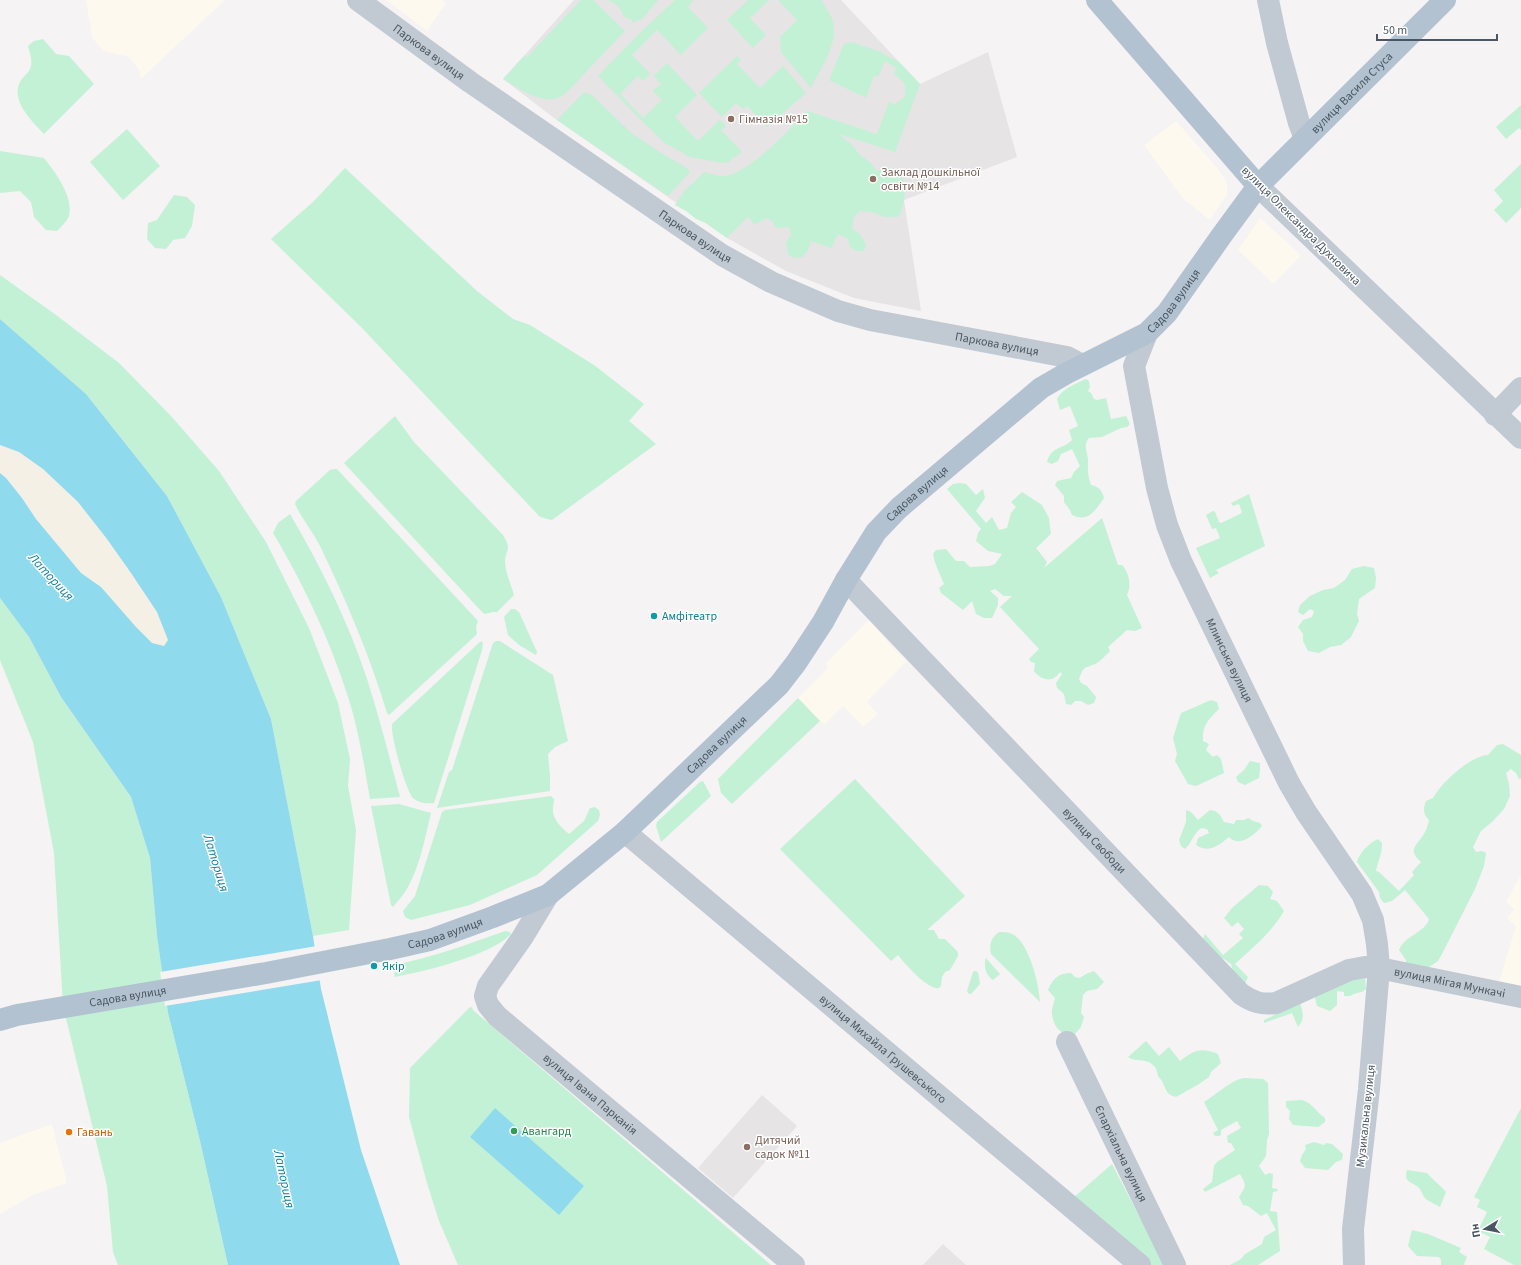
<svg xmlns="http://www.w3.org/2000/svg" width="1521" height="1265" viewBox="0 0 1521 1265" font-family="'Source Sans 3',sans-serif">
	<style>
		.commercial { fill: #fdf9ef }
		.education { fill: #e6e4e5 }
		.green { fill: #c3f1d5 }
		.sand { fill: #f5f0e5 }
		.water { fill: #90daee }
		.pier { fill: #f5f3f3 }
		.lines { fill: none; stroke-linecap: round; stroke-linejoin: round }
		.minor { stroke: #c1cad2; stroke-width: 22 }
		.major { stroke: #b3c2d1; stroke-width: 22 }
		.education-dot { fill: #8d6e63; stroke: #fff; stroke-width: 1.5 }
		.culture-dot { fill: #0f9aa8; stroke: #fff; stroke-width: 1.5 }
		.leisure-dot { fill: #2e9e5b; stroke: #fff; stroke-width: 1.5 }
		.food-dot { fill: #e8710a; stroke: #fff; stroke-width: 1.5 }
		.labels { text-anchor: middle; dominant-baseline: central; stroke-width: 3; stroke-linejoin: round; paint-order: stroke }
		.street-label { font-size: 12px; fill: #4a5661; stroke: #fff }
		.education-label { font-size: 12px; fill: #785e54; stroke: #fff; text-anchor: start }
		.culture-label { font-size: 12px; fill: #0d838f; stroke: #fff; text-anchor: start }
		.leisure-label { font-size: 12px; fill: #27864d; stroke: #fff; text-anchor: start }
		.food-label { font-size: 12px; fill: #c56008; stroke: #fff; text-anchor: start }
		.water-label { font-size: 13px; font-style: italic; fill: #0c7c9b; stroke: #fff }
	</style>
	<rect width="100%" height="100%" fill="#f5f3f3"/>
	<g class="commercial">
		<path d="M86,0H225L141,79L139,70L129,57L104,51L92,38Z"/>
		<path d="M386,0H442L446,3L427,31Z"/>
		<path d="M1176,121L1214,164L1223,176L1227,184V195L1210,220L1183,199L1144,145Z"/>
		<path d="M1260,218L1301,255L1274,284L1238,250Z"/>
		<path d="M869,620L894,649L907,661L867,702L878,714L863,727L843,706L824,725L798,698L828,668L826,663Z"/>
		<path d="M1521,874V997L1496,992L1516,926L1507,918L1514,909L1506,902Z"/>
		<path d="M52,1124L67,1183L33,1195L0,1214V1143Z"/>
	</g>
	<g class="education">
		<path d="M574,0H841L920,84L988,52L1017,157L904,200L921,311L854,298L786,271L727,238L554,118L503,79Z"/>
		<path d="M762,1095L797,1126L733,1198L698,1168Z"/>
		<path d="M943,1244L946,1247L966,1265H923Z"/>
	</g>
	<g class="green">
		<path d="M581,0H593L625,31L565,94C561,96 557,99 553,99C535,101 518,88 503,79L524,56L527,57Z"/>
		<path d="M608,0H658L641,20L636,21L634,23L631,19L624,17C621,8 616,3 608,0Z"/>
		<path d="M675,0H694L688,7L708,28L681,55L657,30L632,55L650,74L643,81L638,76L620,94L643,118L662,100L653,91L661,84L654,76L667,63L697,95L675,117L698,141L720,120L726,126L721,130L742,152L728,162L722,163L690,157L665,143L644,123L598,76L641,32Z"/>
		<path d="M748,0H769L750,18L766,35L753,48L727,20Z"/>
		<path d="M778,0H821C825,7 831,14 833,22C839,42 820,70 811,88L781,52L780,37L797,20Z"/>
		<path d="M43,39L56,54L69,56L94,84L44,134C32,121 9,100 21,80C23,77 27,74 29,71C34,63 30,54 28,46L34,41Z"/>
		<path d="M851,42L881,52L900,63L920,84L895,152L839,134L851,144L860,155L872,164L876,171L888,167L903,177C905,191 906,205 898,217H884L872,212L860,211L854,217L852,229L860,234L866,245L864,251H856L850,247L848,239L838,234L831,248L811,241L808,250L803,257L794,258L788,254L786,243L791,235L789,227L776,228L772,221L766,218L756,224L752,223L751,219L748,217L727,238L706,223L696,219L686,211L675,205L685,190L693,183L704,172C710,173 719,177 725,176C750,173 788,130 808,111L877,134L889,102L895,104L904,98C908,86 904,81 894,74L896,68L885,61L878,77L874,76L866,98L829,80L844,44Z"/>
		<path d="M737,56L741,60L737,64L760,88L783,66L806,93L767,127L747,106L743,109L736,103L722,117L699,93Z"/>
		<path d="M583,93H587L592,95L630,132L661,153L687,168L690,172L668,196L557,120Z"/>
		<path d="M1521,105V130L1519,128L1506,139L1496,127Z"/>
		<path d="M127,129L160,166L123,200L90,162Z"/>
		<path d="M0,151L44,158C55,172 74,197 69,216C67,221 61,227 57,231L46,230L34,217L31,202L20,191L0,193Z"/>
		<path d="M1521,164V208L1506,223L1494,210L1503,201L1494,190Z"/>
		<path d="M345,168L477,291L513,319L530,325L594,365L644,404L629,421L656,444L552,520L540,517L362,328L271,239L314,201Z"/>
		<path d="M174,195L187,197L195,205L192,226L185,238L173,240L166,249L155,248L147,239L148,223L157,220Z"/>
		<path d="M0,275L56,315L119,363L171,416L219,471L266,542L309,628L338,703L350,759L348,786L356,830L349,930L313,936L271,719L221,597L167,496L86,394L0,319Z"/>
		<path d="M1086,379L1089,381L1090,387L1088,391L1091,393L1094,399L1097,400L1106,398L1111,419L1126,416L1130,424L1127,427L1121,428L1102,437L1089,438C1083,445 1087,451 1088,459C1088,469 1087,475 1091,485C1099,487 1102,490 1104,498C1095,510 1089,523 1072,515L1070,510L1064,502V496L1055,485L1057,481L1071,478L1074,472L1080,466L1072,449L1061,454L1058,461L1052,464L1047,462C1052,445 1063,450 1072,440L1069,430L1078,426L1070,406L1060,410L1057,399C1063,388 1075,384 1086,379Z"/>
		<path d="M395,416L414,442L503,535C513,552 505,548 505,563C506,573 511,585 514,595L497,612H493L485,614L483,613L344,463Z"/>
		<path d="M334,469H337L478,621L476,627L477,634L475,636L389,715L387,713C370,656 346,600 320,546C313,532 302,519 295,504L296,501L330,470Z"/>
		<path d="M960,483L966,484L976,495L983,489L985,498L976,511L986,523L992,517L999,530L1007,528L1011,513L1016,507L1011,502L1022,492L1042,505L1049,518L1051,534L1036,548L1047,562L1044,568L1102,518L1118,565H1122C1129,573 1132,585 1127,595L1142,628L1135,631L1127,630L1108,647L1110,651C1106,655 1100,662 1095,664C1083,669 1084,666 1079,679L1081,683L1087,686L1096,697L1094,703L1088,705L1081,701H1075L1071,705L1066,704L1064,694L1057,688L1056,683L1062,674L1060,672C1053,683 1042,681 1034,671L1035,663L1031,662L1029,659L1039,649L1000,607L1012,596H1004L995,589L990,591L998,598V605L992,618H984L976,614L972,601L963,610L941,593L939,588L944,584C940,574 935,565 933,554L936,550L946,549L956,561H964L970,567L989,566L995,564L1002,554L988,551L976,541L978,533L981,529L947,489L953,484Z"/>
		<path d="M1249,494L1265,546L1216,570L1219,573L1210,578L1196,548L1220,538L1216,528L1212,529L1206,515L1213,511L1215,512L1219,522L1221,523L1240,514L1242,512L1239,504L1233,506L1231,503Z"/>
		<path d="M290,514C321,567 349,623 368,682C380,720 390,759 400,797L370,799C365,770 360,739 352,710C335,651 305,586 273,533L278,523Z"/>
		<path d="M1364,566L1374,568L1376,578L1375,588L1359,599L1357,614L1359,621L1351,637L1341,645L1330,647L1319,653L1308,651L1303,641V634L1298,627L1303,620L1312,617L1314,611L1310,609L1303,615L1298,612L1300,605L1310,596L1323,590L1334,588L1345,580L1352,569Z"/>
		<path d="M0,598L29,637L61,697L131,797L150,858L157,936L168,1013L200,1141L228,1265H118L113,1252L107,1186L63,1006L54,853L33,742L0,660Z"/>
		<path d="M511,609H515L519,612L537,652L536,655L519,645L508,635L504,617Z"/>
		<path d="M481,641L483,643L482,650L434,803C427,804 419,803 413,798C406,791 390,735 392,724Z"/>
		<path d="M496,641H500L553,675L568,741L555,747L548,754L550,775V791L437,808L449,772L452,770L493,643Z"/>
		<path d="M798,698L820,721L732,804L721,793L718,779Z"/>
		<path d="M1211,700L1217,702L1219,709C1208,720 1202,725 1203,741L1209,744L1206,750L1213,757L1217,755L1221,759L1224,773L1196,786L1188,784L1175,761L1177,754L1173,738L1181,713Z"/>
		<path d="M1503,744L1521,755V779H1519L1516,773L1511,769L1506,773L1509,784L1510,796L1504,809L1493,821L1481,831L1473,847L1476,852L1482,851L1486,853L1484,866L1475,889L1443,952L1438,961L1426,969L1406,964V960L1399,950C1405,935 1425,933 1429,919L1405,890L1392,901L1384,903L1380,898L1379,892L1357,862C1359,853 1369,843 1378,839L1382,843C1382,855 1378,860 1376,871L1379,872L1399,891L1414,875L1412,872L1421,862C1406,849 1418,845 1425,832C1427,829 1428,824 1429,820C1423,814 1423,809 1426,801L1433,798C1442,782 1470,756 1488,755L1497,745Z"/>
		<path d="M1250,761L1260,763V770L1259,778L1245,785L1238,782L1236,777L1244,770Z"/>
		<path d="M855,779L965,896L927,930H934L939,939H945L958,952V956L950,970L945,972L942,977L941,986L939,988C929,991 904,963 898,955L891,961L780,849Z"/>
		<path d="M703,781L711,796L661,842L656,826L657,822L700,782Z"/>
		<path d="M551,796L554,799C554,802 553,805 553,809C552,819 562,828 569,834L584,821L590,808L595,807L599,810L600,815L598,821L537,875L470,905L411,920L405,917L403,911L415,896L442,812L445,810Z"/>
		<path d="M399,804L431,813C425,838 420,865 408,887C404,894 398,901 393,907L391,905L371,806Z"/>
		<path d="M1186,810L1191,812L1198,820L1210,810C1219,811 1220,815 1224,822L1234,824L1236,820H1244L1248,818L1253,821L1260,823L1262,826C1254,835 1240,848 1229,837C1219,845 1209,854 1196,845L1198,838L1209,833L1207,829L1201,828C1193,834 1192,843 1185,849L1181,846L1179,840L1186,822Z"/>
		<path d="M1259,885L1268,886L1273,892L1270,899L1277,901L1284,911C1272,932 1253,947 1235,964L1248,977L1245,984L1235,978L1231,964L1224,959L1217,958L1203,939L1205,934L1223,955L1243,938L1239,934L1244,929L1238,922L1232,927L1224,918L1232,908Z"/>
		<path d="M505,931L510,932L511,934C493,955 422,972 395,977L393,965C432,958 468,944 505,931Z"/>
		<path d="M999,932C1004,932 1008,932 1012,934C1029,942 1039,984 1040,1002L991,954C989,944 991,938 999,932Z"/>
		<path d="M986,958L1000,974L993,980C986,976 983,965 986,958Z"/>
		<path d="M975,971L978,972L980,984L971,994H969L967,991L973,972Z"/>
		<path d="M1094,971L1104,982L1097,989L1087,991L1083,995L1081,1013L1084,1017L1081,1027L1073,1036C1061,1035 1053,1026 1052,1014C1051,1009 1054,1003 1055,998L1048,990C1053,978 1059,973 1071,973L1075,977L1080,978L1086,974Z"/>
		<path d="M1356,976L1365,978L1366,989C1361,994 1355,992 1350,996H1344V992L1337,991V1005L1330,1011L1317,1006L1315,998L1318,994Z"/>
		<path d="M1300,1003C1303,1012 1305,1019 1298,1027L1292,1013L1264,1023V1020Z"/>
		<path d="M470,1007L473,1008L472,1009L474,1011L771,1265H458L439,1221L427,1183L409,1117L410,1068Z"/>
		<path d="M1146,1041L1159,1056L1169,1047L1180,1061C1194,1050 1201,1047 1218,1054L1221,1063L1211,1072L1209,1077L1199,1084L1176,1097C1166,1095 1166,1089 1162,1081C1161,1079 1159,1078 1158,1076C1157,1072 1157,1068 1153,1065C1146,1058 1135,1062 1128,1057Z"/>
		<path d="M1244,1078L1263,1079L1268,1083L1269,1134L1267,1140L1266,1156L1259,1166L1265,1175L1269,1173L1273,1174L1272,1188L1277,1189L1278,1191L1273,1192L1270,1211L1277,1212L1280,1251L1258,1265H1230L1241,1259L1245,1254L1262,1244L1264,1237L1276,1230L1267,1213L1261,1216L1248,1206L1243,1205L1239,1197C1246,1186 1247,1186 1240,1174L1205,1192L1203,1189L1212,1182L1214,1166L1217,1162L1235,1150L1231,1143H1228L1227,1136L1241,1128L1237,1121L1221,1130V1135L1219,1136H1215L1213,1133L1218,1130L1204,1102C1216,1095 1231,1080 1244,1078Z"/>
		<path d="M1301,1100C1312,1102 1316,1112 1325,1118V1122L1318,1127L1293,1125L1289,1119L1290,1111L1286,1107V1101Z"/>
		<path d="M1521,1108V1265H1514L1484,1249L1490,1237L1478,1231L1487,1212L1477,1207L1480,1200L1474,1197Z"/>
		<path d="M1314,1142L1324,1145L1326,1143L1332,1144L1343,1154L1342,1160L1336,1162L1328,1170L1305,1168L1300,1161L1302,1155L1306,1149L1305,1145Z"/>
		<path d="M1112,1164L1163,1262L1165,1265H1151L1072,1199Z"/>
		<path d="M1407,1170L1427,1173C1433,1180 1440,1185 1446,1192L1440,1207C1436,1204 1429,1202 1426,1199C1423,1197 1422,1191 1419,1188C1413,1181 1403,1184 1407,1170Z"/>
		<path d="M1412,1230L1428,1234L1461,1248L1459,1252L1467,1257L1464,1264L1465,1265H1441V1260L1439,1257L1417,1256L1408,1246Z"/>
	</g>
	<path class="sand" d="M0,445L19,452L43,469L78,502L107,539L131,573L157,612L169,640L164,646L152,643L136,627L101,587L81,573L36,519L22,498L6,478L0,473Z"/>
	<g class="water">
		<path d="M0,319L86,394L167,496L221,597L271,719L313,936L321,989L361,1150L400,1265H228L200,1141L168,1013L157,936L150,858L131,797L61,697L29,637L0,598V473L6,478L22,498L36,519L81,573L101,587L136,627L152,643L164,646L168,640L157,612L131,573L107,539L78,502L43,469L19,452L0,445Z"/>
		<path d="M495,1108L584,1186L559,1215L470,1137Z"/>
	</g>
	<path class="pier" d="M317,946L322,980L165,1006L160,972Z"/>
	<g class="lines">
		<g class="minor">
			<path id="s1" d="M358,0L470,82L722,255L771,282L838,311L870,320L1067,357L1082,365"/>
			<path d="M1268,0L1277,43L1299,123L1305,139"/>
			<path d="M1258,186L1521,438"/>
			<path id="s2" d="M1147,333L1134,366L1157,488L1167,525L1181,561L1289,783L1306,812L1362,894L1373,920L1377,944L1379,968L1369,1089L1353,1229L1354,1265"/>
			<path d="M1495,415L1521,388"/>
			<path id="s3" d="M846,580L1241,994C1253,1002 1261,1005 1276,1003L1349,970L1365,967L1379,968L1521,997"/>
			<path id="s4" d="M625,832L1140,1265"/>
			<path id="s5" d="M548,895L522,938L488,986L485,996L488,1005L497,1016L794,1265"/>
			<path id="s6" d="M1067,1042L1175,1265"/>
		</g>
		<g class="major">
			<path d="M1097,0L1258,186"/>
			<path id="s7" d="M0,1020L17,1015L266,973L390,949L430,940L493,917L548,895L625,832L779,685L796,663L823,622L846,580L876,532L899,508L1041,388L1067,373L1147,333L1167,313L1222,235L1258,186L1445,0"/>
		</g>
	</g>
	<g class="education-dot">
		<circle cx="731" cy="119" r="4"/>
		<circle cx="873" cy="179" r="4"/>
		<circle cx="747" cy="1147" r="4"/>
	</g>
	<g class="culture-dot">
		<circle cx="654" cy="616" r="4"/>
		<circle cx="374" cy="966" r="4"/>
	</g>
	<circle class="leisure-dot" cx="514" cy="1131" r="4"/>
	<circle class="food-dot" cx="69" cy="1132" r="4"/>
	<g class="labels">
		<g class="street-label">
			<text stroke="none"><textPath href="#s1" startOffset="88">Паркова вулиця</textPath></text>
			<text stroke="none"><textPath href="#s7" startOffset="1713">вулиця Василя Стуса</textPath></text>
			<text transform="translate(1301 226) rotate(45)">вулиця Олександра Духновича</text>
			<text stroke="none"><textPath href="#s1" startOffset="412">Паркова вулиця</textPath></text>
			<text stroke="none"><textPath href="#s7" startOffset="1438">Садова вулиця</textPath></text>
			<text stroke="none"><textPath href="#s1" startOffset="736">Паркова вулиця</textPath></text>
			<text stroke="none"><textPath href="#s7" startOffset="1114">Садова вулиця</textPath></text>
			<text stroke="none"><textPath href="#s2" startOffset="347">Млинська вулиця</textPath></text>
			<text stroke="none"><textPath href="#s7" startOffset="790">Садова вулиця</textPath></text>
			<text stroke="none"><textPath href="#s3" startOffset="360">вулиця Свободи</textPath></text>
			<text stroke="none"><textPath href="#s7" startOffset="454">Садова вулиця</textPath></text>
			<text stroke="none"><textPath href="#s3" startOffset="792">вулиця Мігая Мункачі</textPath></text>
			<text stroke="none"><textPath href="#s7" startOffset="130">Садова вулиця</textPath></text>
			<text stroke="none"><textPath href="#s4" startOffset="337">вулиця Михайла Грушевського</textPath></text>
			<text stroke="none"><textPath href="#s5" startOffset="265">вулиця Івана Парканія</textPath></text>
			<text transform="translate(1366 1116) rotate(-84)">Музикальна вулиця</text>
			<text stroke="none"><textPath href="#s6" startOffset="124">Єпархіальна вулиця</textPath></text>
		</g>
		<g class="education-label">
			<text x="739" y="119">Гімназія №15</text>
			<text x="881" y="172">Заклад дошкільної<tspan x="881" dy="14">освіти №14</tspan></text>
			<text x="755" y="1140">Дитячий<tspan x="755" dy="14">садок №11</tspan></text>
		</g>
		<g class="culture-label">
			<text x="662" y="616">Амфітеатр</text>
			<text x="382" y="966">Якір</text>
		</g>
		<g class="leisure-label">
			<text x="522" y="1131">Авангард</text>
		</g>
		<g class="food-label">
			<text x="77" y="1132">Гавань</text>
		</g>
		<g class="water-label">
			<text transform="translate(51 577) rotate(47)">Латориця</text>
			<text transform="translate(216 863) rotate(73)">Латориця</text>
			<text transform="translate(284 1179) rotate(78)">Латориця</text>
		</g>
	</g>
	<g transform="translate(1485 1229) rotate(260)" stroke="#ffffff" stroke-width="3" paint-order="stroke">
	<path d="M0-3L7 15L0 10L-7 15Z" fill="#4a5661"/>
	<text y="-6" font-size="11" font-weight="bold" text-anchor="middle" fill="#4a5661">Пн</text>
	</g>
	<path d="M1377 34v6h120v-6" fill="none" stroke="#4a5661" stroke-width="2"/>
	<text x="1383" y="34" font-size="12" fill="#4a5661" stroke="#ffffff" stroke-width="3" paint-order="stroke">50 m</text>
</svg>
